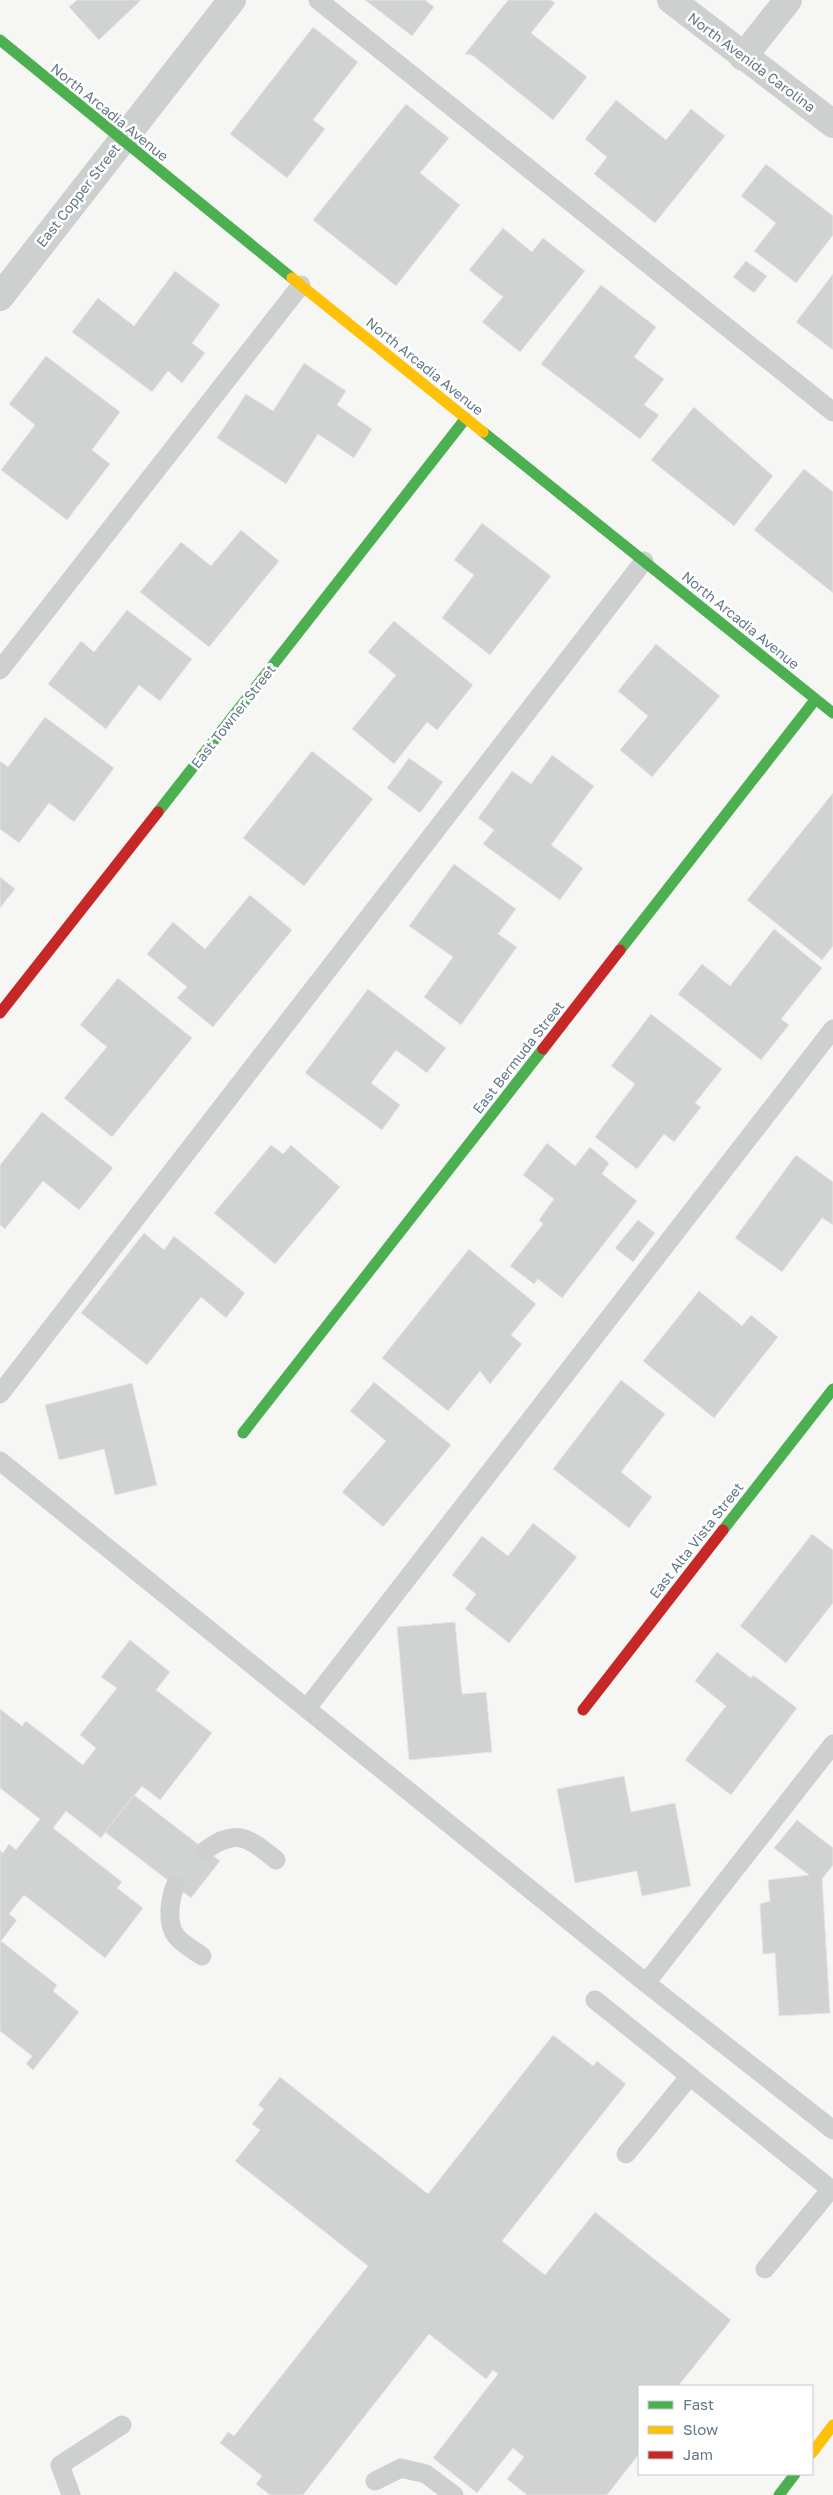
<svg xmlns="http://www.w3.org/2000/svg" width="833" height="2495" viewBox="0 0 833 2495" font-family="'Golos Text',sans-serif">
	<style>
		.building { fill: #d1d2d2; stroke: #e6e6e4 }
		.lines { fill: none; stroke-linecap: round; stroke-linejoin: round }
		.lane { stroke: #cecfcf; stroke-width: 19 }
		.street { stroke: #cecfcf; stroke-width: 28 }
		.fast { stroke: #4caf50; stroke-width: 11 }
		.slow { stroke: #ffc107; stroke-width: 11 }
		.jam { stroke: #c62828; stroke-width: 11 }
		.labels { text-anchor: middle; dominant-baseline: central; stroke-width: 5; stroke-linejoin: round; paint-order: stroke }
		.street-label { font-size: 14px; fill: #637987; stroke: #fff }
	</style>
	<rect width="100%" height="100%" fill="#f6f6f4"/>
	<g class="building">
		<path d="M77,0H141L99,40L69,7Z"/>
		<path d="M365,0H425L434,7L412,36Z"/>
		<path d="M508,0H551L555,3L531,33L587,77L553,120L472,55L465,54Z"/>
		<path d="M313,27L358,62L313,120L325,129L287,178L230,134Z"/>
		<path d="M616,100L666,140L691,109L725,136L655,223L594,174L607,157L585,139Z"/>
		<path d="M406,104L449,138L420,173L460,205L396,286L313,220Z"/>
		<path d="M766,164L833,216V235L796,283L754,251L776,223L741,196Z"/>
		<path d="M503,228L532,252L543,238L585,271L520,352L482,322L503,297L469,270Z"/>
		<path d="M746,261L767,276L754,293L733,277Z"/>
		<path d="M175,271L220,305L192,343L205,353L182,383L168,371L152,392L72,332L98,298L134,326Z"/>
		<path d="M833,274V350L796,322Z"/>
		<path d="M601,285L656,327L634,357L664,379L644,405L659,415L640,439L541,364Z"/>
		<path d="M46,356L120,412L92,450L110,464L67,520L1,470L35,425L9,404Z"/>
		<path d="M304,363L346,391L337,405L372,429L354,458L318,434L286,484L217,438L246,394L273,411Z"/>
		<path d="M694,407L773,476L734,526L651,460Z"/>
		<path d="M804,469L833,492V593L754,530Z"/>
		<path d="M482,523L551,576L490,655L442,618L474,575L454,560Z"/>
		<path d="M241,530L279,561L209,647L140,592L181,542L211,566Z"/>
		<path d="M127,610L192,659L160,701L139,685L106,729L48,684L81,641L94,652Z"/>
		<path d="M394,621L473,685L437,730L427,722L394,764L352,729L396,675L368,652Z"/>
		<path d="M656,644L720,696L652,777L620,750L648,716L618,691Z"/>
		<path d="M45,717L114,768L74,822L49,803L19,843L0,829V761L8,767Z"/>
		<path d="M312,751L373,799L304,886L243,838Z"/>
		<path d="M552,755L594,786L551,845L583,868L560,900L483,844L494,830L478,818L512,771L531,784Z"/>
		<path d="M409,758L443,782L420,813L387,788Z"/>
		<path d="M833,793V946L822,960L747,900Z"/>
		<path d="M454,864L516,909L498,934L517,947L461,1025L424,997L453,957L409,926Z"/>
		<path d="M0,877L15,889L0,908Z"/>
		<path d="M250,895L292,930L213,1027L177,998L187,987L147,954L173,922L205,949Z"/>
		<path d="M774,929L822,968L781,1019L789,1025L761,1060L678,994L702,964L730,986Z"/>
		<path d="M118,978L192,1038L112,1137L64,1098L107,1047L80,1025Z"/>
		<path d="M368,989L446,1048L427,1073L396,1050L371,1083L400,1105L382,1130L305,1073Z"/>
		<path d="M651,1014L722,1069L695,1103L701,1107L674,1142L664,1134L637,1169L595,1137L635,1084L611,1066Z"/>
		<path d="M42,1112L113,1168L79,1210L43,1181L5,1229L0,1225V1165Z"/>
		<path d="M547,1143L575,1166L590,1147L609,1163L602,1174L637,1201L562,1298L538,1279L534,1284L510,1266L543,1224L539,1220L554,1199L523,1175Z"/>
		<path d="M271,1145L283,1154L291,1145L340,1187L275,1264L214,1213Z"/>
		<path d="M796,1155L833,1182V1225L822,1218L782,1272L735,1238Z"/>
		<path d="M638,1220L655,1233L633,1262L615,1248Z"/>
		<path d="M144,1233L164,1250L174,1236L245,1293L226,1318L201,1297L147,1365L81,1313Z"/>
		<path d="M469,1249L536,1304L511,1335L522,1344L490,1384L480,1371L448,1411L382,1358Z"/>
		<path d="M699,1291L742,1326L751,1315L778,1337L714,1418L643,1361Z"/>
		<path d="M621,1380L665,1414L621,1472L652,1497L629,1528L553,1469Z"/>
		<path d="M374,1382L451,1445L383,1527L342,1492L386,1441L350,1411Z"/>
		<path d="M132,1383L157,1485L115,1495L104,1449L59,1460L45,1405Z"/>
		<path d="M533,1523L577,1557L509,1643L465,1609L476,1594L452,1575L482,1536L508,1556Z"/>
		<path d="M812,1534L833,1550V1603L786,1663L740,1626Z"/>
		<path d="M455,1622L462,1694L486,1692L492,1752L409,1760L397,1627Z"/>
		<path d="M130,1640L170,1672L156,1690L212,1733L160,1800L142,1786L101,1838L66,1811L53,1828L122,1882L117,1888L143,1908L105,1958L24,1895L9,1914L17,1920L1,1941L57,1985L53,1991L79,2012L33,2070L26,2064L32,2056L0,2031V1850L3,1853L9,1844L16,1850L40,1819L0,1788V1709L22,1726L26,1721L83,1765L96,1748L80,1735L117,1688L101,1677Z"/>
		<path d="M717,1652L751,1678L753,1675L797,1708L731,1795L685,1760L726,1706L695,1681Z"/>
		<path d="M624,1776L631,1812L675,1803L691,1886L642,1896L637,1871L575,1883L557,1789Z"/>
		<path d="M134,1795L220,1861L191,1898L105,1832Z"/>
		<path d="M797,1820L833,1848V1865L822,1879L830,2013L779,2016L775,1953L763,1954L760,1904L770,1901L768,1880L809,1875L774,1848Z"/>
		<path d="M553,2035L593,2066L597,2061L626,2084L502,2241L545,2275L595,2212L731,2320L679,2385L682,2386H639V2454L607,2495H527L507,2479L524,2457L513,2448L477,2493L433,2458L498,2374L493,2370L486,2379L429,2334L303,2495H270L256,2484L262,2476L220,2443L228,2432L234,2436L368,2266L235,2161L260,2130L252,2124L264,2109L258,2105L280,2077L428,2194Z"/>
	</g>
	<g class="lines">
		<g class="lane">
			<path d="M318,0L833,412"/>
			<path d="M0,670L301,285"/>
			<path d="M0,1394L644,561"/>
			<path d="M0,1461L646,1983"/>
			<path d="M307,1708L833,1029"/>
			<path d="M833,1744L646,1983L833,2130"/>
			<path d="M206,1850C237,1827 250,1839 276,1860"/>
			<path d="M175,1886C170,1900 166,1923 176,1936C182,1944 194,1950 202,1956"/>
			<path d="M595,2000L833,2191"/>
			<path d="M626,2154L690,2076"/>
			<path d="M765,2269L831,2189"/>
			<path d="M375,2481L401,2468L426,2474L454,2495"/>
			<path d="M71,2495L60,2465L122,2425"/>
		</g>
		<g class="street">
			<path d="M671,0L833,124"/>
			<path d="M743,57L788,0"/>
			<path d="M0,297L232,0"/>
		</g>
		<g class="fast">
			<path d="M0,40L292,278"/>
			<path d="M483,432L833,713"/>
			<path d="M158,812L466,418"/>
			<path d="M620,950L815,700"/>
			<path d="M243,1433L543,1049"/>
			<path d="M723,1530L833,1389"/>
			<path d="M779,2495L795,2474"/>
		</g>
		<g class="slow">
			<path d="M292,278L483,432"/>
			<path d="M812,2453L833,2425"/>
		</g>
		<g class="jam">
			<path d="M0,1013L158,812"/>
			<path d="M543,1049L620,950"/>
			<path d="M583,1710L723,1530"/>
		</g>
	</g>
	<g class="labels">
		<g class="street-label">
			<text transform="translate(752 62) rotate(37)">North Avenida Carolina</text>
			<text transform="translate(110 112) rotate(39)">North Arcadia Avenue</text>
			<text transform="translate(78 195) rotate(-52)">East Copper Street</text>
			<text transform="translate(425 366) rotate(39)">North Arcadia Avenue</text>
			<text transform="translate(741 620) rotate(39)">North Arcadia Avenue</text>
			<text transform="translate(233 716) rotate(-52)">East Towner Street</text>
			<text transform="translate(518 1057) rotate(-52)">East Bermuda Street</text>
			<text transform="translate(696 1540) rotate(-52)">East Alta Vista Street</text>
		</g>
	</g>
	<rect x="638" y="2385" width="175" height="90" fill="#ffffff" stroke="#c1c9cf"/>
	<rect x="648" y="2401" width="25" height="8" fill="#4caf50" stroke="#c1c9cf"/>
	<text x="683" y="2410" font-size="15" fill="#637987">Fast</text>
	<rect x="648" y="2426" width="25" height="8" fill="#ffc107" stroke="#c1c9cf"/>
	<text x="683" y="2435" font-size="15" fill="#637987">Slow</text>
	<rect x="648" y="2451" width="25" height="8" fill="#c62828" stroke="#c1c9cf"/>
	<text x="683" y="2460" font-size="15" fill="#637987">Jam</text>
</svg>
